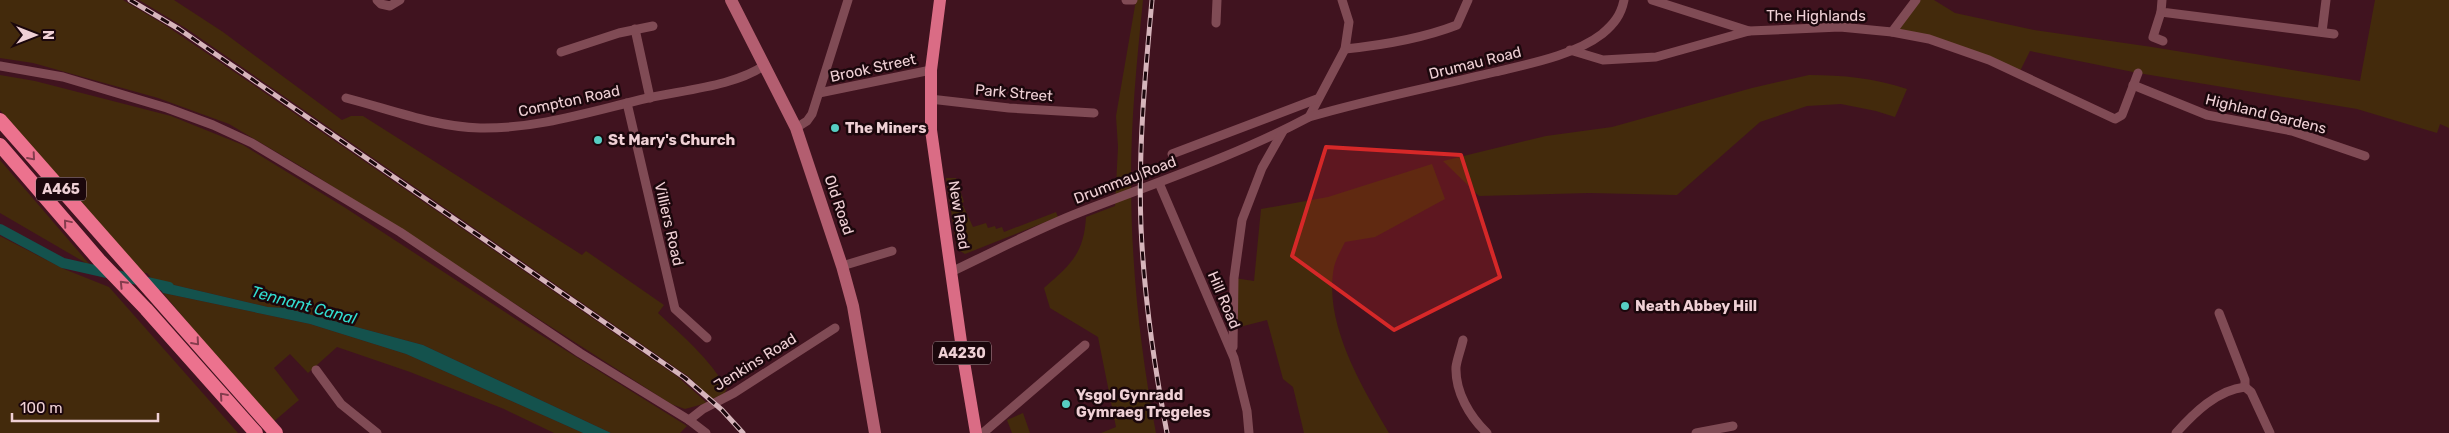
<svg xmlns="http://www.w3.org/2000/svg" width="2449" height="433" viewBox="0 0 2449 433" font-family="Rubik,sans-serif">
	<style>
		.green { fill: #432a0c }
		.water { fill: #14524d }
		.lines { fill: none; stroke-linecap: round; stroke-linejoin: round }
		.canal { stroke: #14524d; stroke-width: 10 }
		.minor { stroke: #804b55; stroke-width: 9 }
		.secondary { stroke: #b35e70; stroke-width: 12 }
		.primary { stroke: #da6c85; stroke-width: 12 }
		.trunk { stroke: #ec728e; stroke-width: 14 }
		.rail-casing { stroke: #d6b5bb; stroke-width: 5 }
		.rail { stroke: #1b070c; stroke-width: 3; stroke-dasharray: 9; stroke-linecap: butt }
		.oneway { stroke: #843c4d }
		.marked { fill: #d62828; fill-opacity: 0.2; stroke: #d62828; stroke-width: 4; stroke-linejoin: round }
		.poi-dot { fill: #56cec3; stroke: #1b070c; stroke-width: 2 }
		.labels { text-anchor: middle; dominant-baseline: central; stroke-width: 5; stroke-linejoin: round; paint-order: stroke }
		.shield { fill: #1b070c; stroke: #af9499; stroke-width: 1 }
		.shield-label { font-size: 14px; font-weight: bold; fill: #efd0d5 }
		.street-label { font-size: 15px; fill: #efd0d5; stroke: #1b070c }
		.poi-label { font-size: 15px; font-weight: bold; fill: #efd0d5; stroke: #1b070c; text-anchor: start }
		.water-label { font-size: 16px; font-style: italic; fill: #32ded1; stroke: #1b070c }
	</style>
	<rect width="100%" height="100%" fill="#40131f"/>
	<g class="green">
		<path d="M0,0H123L165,25L252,84L678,377L707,403L685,409L671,404L307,170L229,124L158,98L33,63L0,58Z"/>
		<path d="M139,0H174L223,32L342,120L351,116H363L582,255L586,251L664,305L658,313C684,337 709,358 727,389L724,394L712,399L689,377L187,29Z"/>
		<path d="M1136,0H1143C1137,59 1131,119 1131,179C1131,264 1140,350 1156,433H1101L1116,427L1098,337L1050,308L1044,288C1070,265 1084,254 1086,217L1115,206L1118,147L1116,116Z"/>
		<path d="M1916,0H1934L1955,13L2034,30L2152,47L2360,81L2375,0H2449V128L2440,124L2437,133L2357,109L2138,73L2030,51L2019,73L1989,60L1892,32Z"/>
		<path d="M0,75L35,81L171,116L243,145L344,207L525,325L687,426L680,433H611L423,345L286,308L268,307L153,280L147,273H143L0,110Z"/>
		<path d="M1809,75C1843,75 1874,78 1907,89L1895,117L1876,111L1841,104L1807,106L1760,122L1677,195L1589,193L1479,196L1443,161L1546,136L1612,127L1752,88Z"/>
		<path d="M0,160L91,266L0,213Z"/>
		<path d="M1432,164L1445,199L1375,237L1345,242C1341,250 1336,259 1334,267C1323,323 1362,387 1389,433H1304L1293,387L1283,379L1267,320L1232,329L1234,278L1254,281L1261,209L1328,197Z"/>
		<path d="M946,178H956L964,202L962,203L973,227L986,223L988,228L995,226L996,229L1002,227L1004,232L1056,212L1058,217L965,254L957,249Z"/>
		<path d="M0,236L64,269L109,287L238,433H0Z"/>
		<path d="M163,293L310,324L406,354L583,433H554L504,409L410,372L337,347L308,373L290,354L274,368L299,400L272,423Z"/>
		<path d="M1023,413L1030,433H1012L1007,420Z"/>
	</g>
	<path class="water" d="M153,280L268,307L286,308L423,345L611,433H583L406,354L310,324L163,293Z"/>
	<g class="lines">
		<path class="canal" d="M0,229L63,263L169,287"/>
		<g class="minor">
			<path d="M377,0L381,4L390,6L400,0"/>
			<path d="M1126,0H1133"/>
			<path d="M1652,0L1749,31"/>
			<path d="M2162,0L2161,12L2334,34"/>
			<path d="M2161,12L2153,37L2163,41"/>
			<path d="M1216,23L1217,0"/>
			<path d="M635,29L650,98"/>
			<path d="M1892,32L1916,0"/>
			<path d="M2322,32L2326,0"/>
			<path d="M1345,49C1384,45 1421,39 1457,25L1468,0"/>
			<path d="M1570,50L1603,60L1656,57L1749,31L1840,27L1892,32L1929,39L1989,60L2115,119L2122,115L2138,73"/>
			<path d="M561,52L619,33L653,26"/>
			<path d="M0,66L63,77L167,108L213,125L252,143L400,232L580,353L689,420L706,433"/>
			<path d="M2133,85L2207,115L2292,131L2365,156"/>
			<path d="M819,93L931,70"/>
			<path d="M346,98C389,109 435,127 480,128C538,129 592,111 648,98C683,90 736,86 765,65"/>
			<path d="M930,99L1009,108L1094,113"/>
			<path d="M627,103L675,309L707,338"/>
			<path d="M1309,117L1345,49L1349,22L1342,0"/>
			<path d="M796,128L807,121L812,114L848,0"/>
			<path d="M1172,154L1317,99"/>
			<path d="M1159,183L1234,358L1247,411L1249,433"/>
			<path d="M842,266L892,251"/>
			<path d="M951,272C993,252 1035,230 1078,213C1155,183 1236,156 1309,117C1370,99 1433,87 1495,72C1528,64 1575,55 1602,34C1614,24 1621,15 1624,0"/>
			<path d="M2219,313L2245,380V387"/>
			<path d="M1463,340C1461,349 1457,359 1456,367C1455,392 1470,417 1487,433"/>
			<path d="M1233,347L1234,278L1242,220L1262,168L1283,131"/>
			<path d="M316,370L341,404L377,433"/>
			<path d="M2245,387L2251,392L2270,433"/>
			<path d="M689,420L703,409L734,393L835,328"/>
			<path d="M983,433L1085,345"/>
			<path d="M1696,433L1733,426"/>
			<path d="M2176,433C2194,413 2217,390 2245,387"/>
		</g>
		<path class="secondary" d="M731,0L796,128L842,266L853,306L875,433"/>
		<path class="primary" d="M940,0L931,70V130L963,356L976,433"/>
		<g class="trunk">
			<path d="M0,120L276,433"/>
			<path d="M0,145L99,260L146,309L256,433"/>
		</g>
		<defs>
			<g id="rail">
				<path d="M130,0L179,29L246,75L685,378L722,410L743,433"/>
				<path d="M1152,0C1145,75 1138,151 1141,227C1144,296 1154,365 1167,433"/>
			</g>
		</defs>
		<use href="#rail" class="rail-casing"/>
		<use href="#rail" class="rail"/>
	</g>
	<defs><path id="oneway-chevron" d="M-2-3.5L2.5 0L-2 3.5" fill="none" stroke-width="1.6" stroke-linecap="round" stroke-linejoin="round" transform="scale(1.25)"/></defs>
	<g class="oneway">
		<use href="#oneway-chevron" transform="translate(32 157) rotate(49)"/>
		<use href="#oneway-chevron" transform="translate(67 223) rotate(-130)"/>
		<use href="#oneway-chevron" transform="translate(123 284) rotate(-134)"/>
		<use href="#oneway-chevron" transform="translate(196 342) rotate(49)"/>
		<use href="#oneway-chevron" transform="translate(223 396) rotate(-131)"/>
	</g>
	<path class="marked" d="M1326,147L1461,155L1500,277L1394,330L1292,256Z"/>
	<g class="poi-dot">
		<circle cx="835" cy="128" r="5"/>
		<circle cx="598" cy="140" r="5"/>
		<circle cx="1625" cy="306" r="5"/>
		<circle cx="1066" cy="404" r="5"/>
	</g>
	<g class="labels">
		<g class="shield">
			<rect x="36" y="177.5" width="50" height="23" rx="4"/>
			<rect x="933" y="341.5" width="58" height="23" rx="4"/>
		</g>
		<g class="shield-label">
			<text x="61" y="189">A465</text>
			<text x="962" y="353">A4230</text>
		</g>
		<g class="street-label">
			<text x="1816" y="16">The Highlands</text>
			<text transform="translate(1475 63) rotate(-14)">Drumau Road</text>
			<text transform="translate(873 68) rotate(-12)">Brook Street</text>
			<text transform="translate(1014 93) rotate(5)">Park Street</text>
			<text transform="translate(569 101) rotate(-12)">Compton Road</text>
			<text transform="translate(2266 114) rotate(14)">Highland Gardens</text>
			<text transform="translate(1125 180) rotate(-21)">Drummau Road</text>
			<text transform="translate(839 205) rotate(71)">Old Road</text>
			<text transform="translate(959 215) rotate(81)">New Road</text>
			<text transform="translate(669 224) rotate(77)">Villiers Road</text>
			<text transform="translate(1224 300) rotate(67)">Hill Road</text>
			<text transform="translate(755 362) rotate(-32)">Jenkins Road</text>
		</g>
		<g class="poi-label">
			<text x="845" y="128">The Miners</text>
			<text x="608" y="140">St Mary's Church</text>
			<text x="1635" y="306">Neath Abbey Hill</text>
			<text x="1076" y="395">Ysgol Gynradd<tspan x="1076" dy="17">Gymraeg Tregeles</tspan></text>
		</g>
		<g class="water-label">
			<text transform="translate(304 305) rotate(15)">Tennant Canal</text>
		</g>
	</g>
	<g transform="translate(35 35) rotate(90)" stroke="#1b070c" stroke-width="4" paint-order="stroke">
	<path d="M0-4L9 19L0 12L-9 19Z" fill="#efd0d5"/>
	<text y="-8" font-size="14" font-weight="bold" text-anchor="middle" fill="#efd0d5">N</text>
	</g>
	<path d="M12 413v8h146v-8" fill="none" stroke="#efd0d5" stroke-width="2.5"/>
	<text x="20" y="413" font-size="15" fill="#efd0d5" stroke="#1b070c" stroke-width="4" paint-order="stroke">100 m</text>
</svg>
